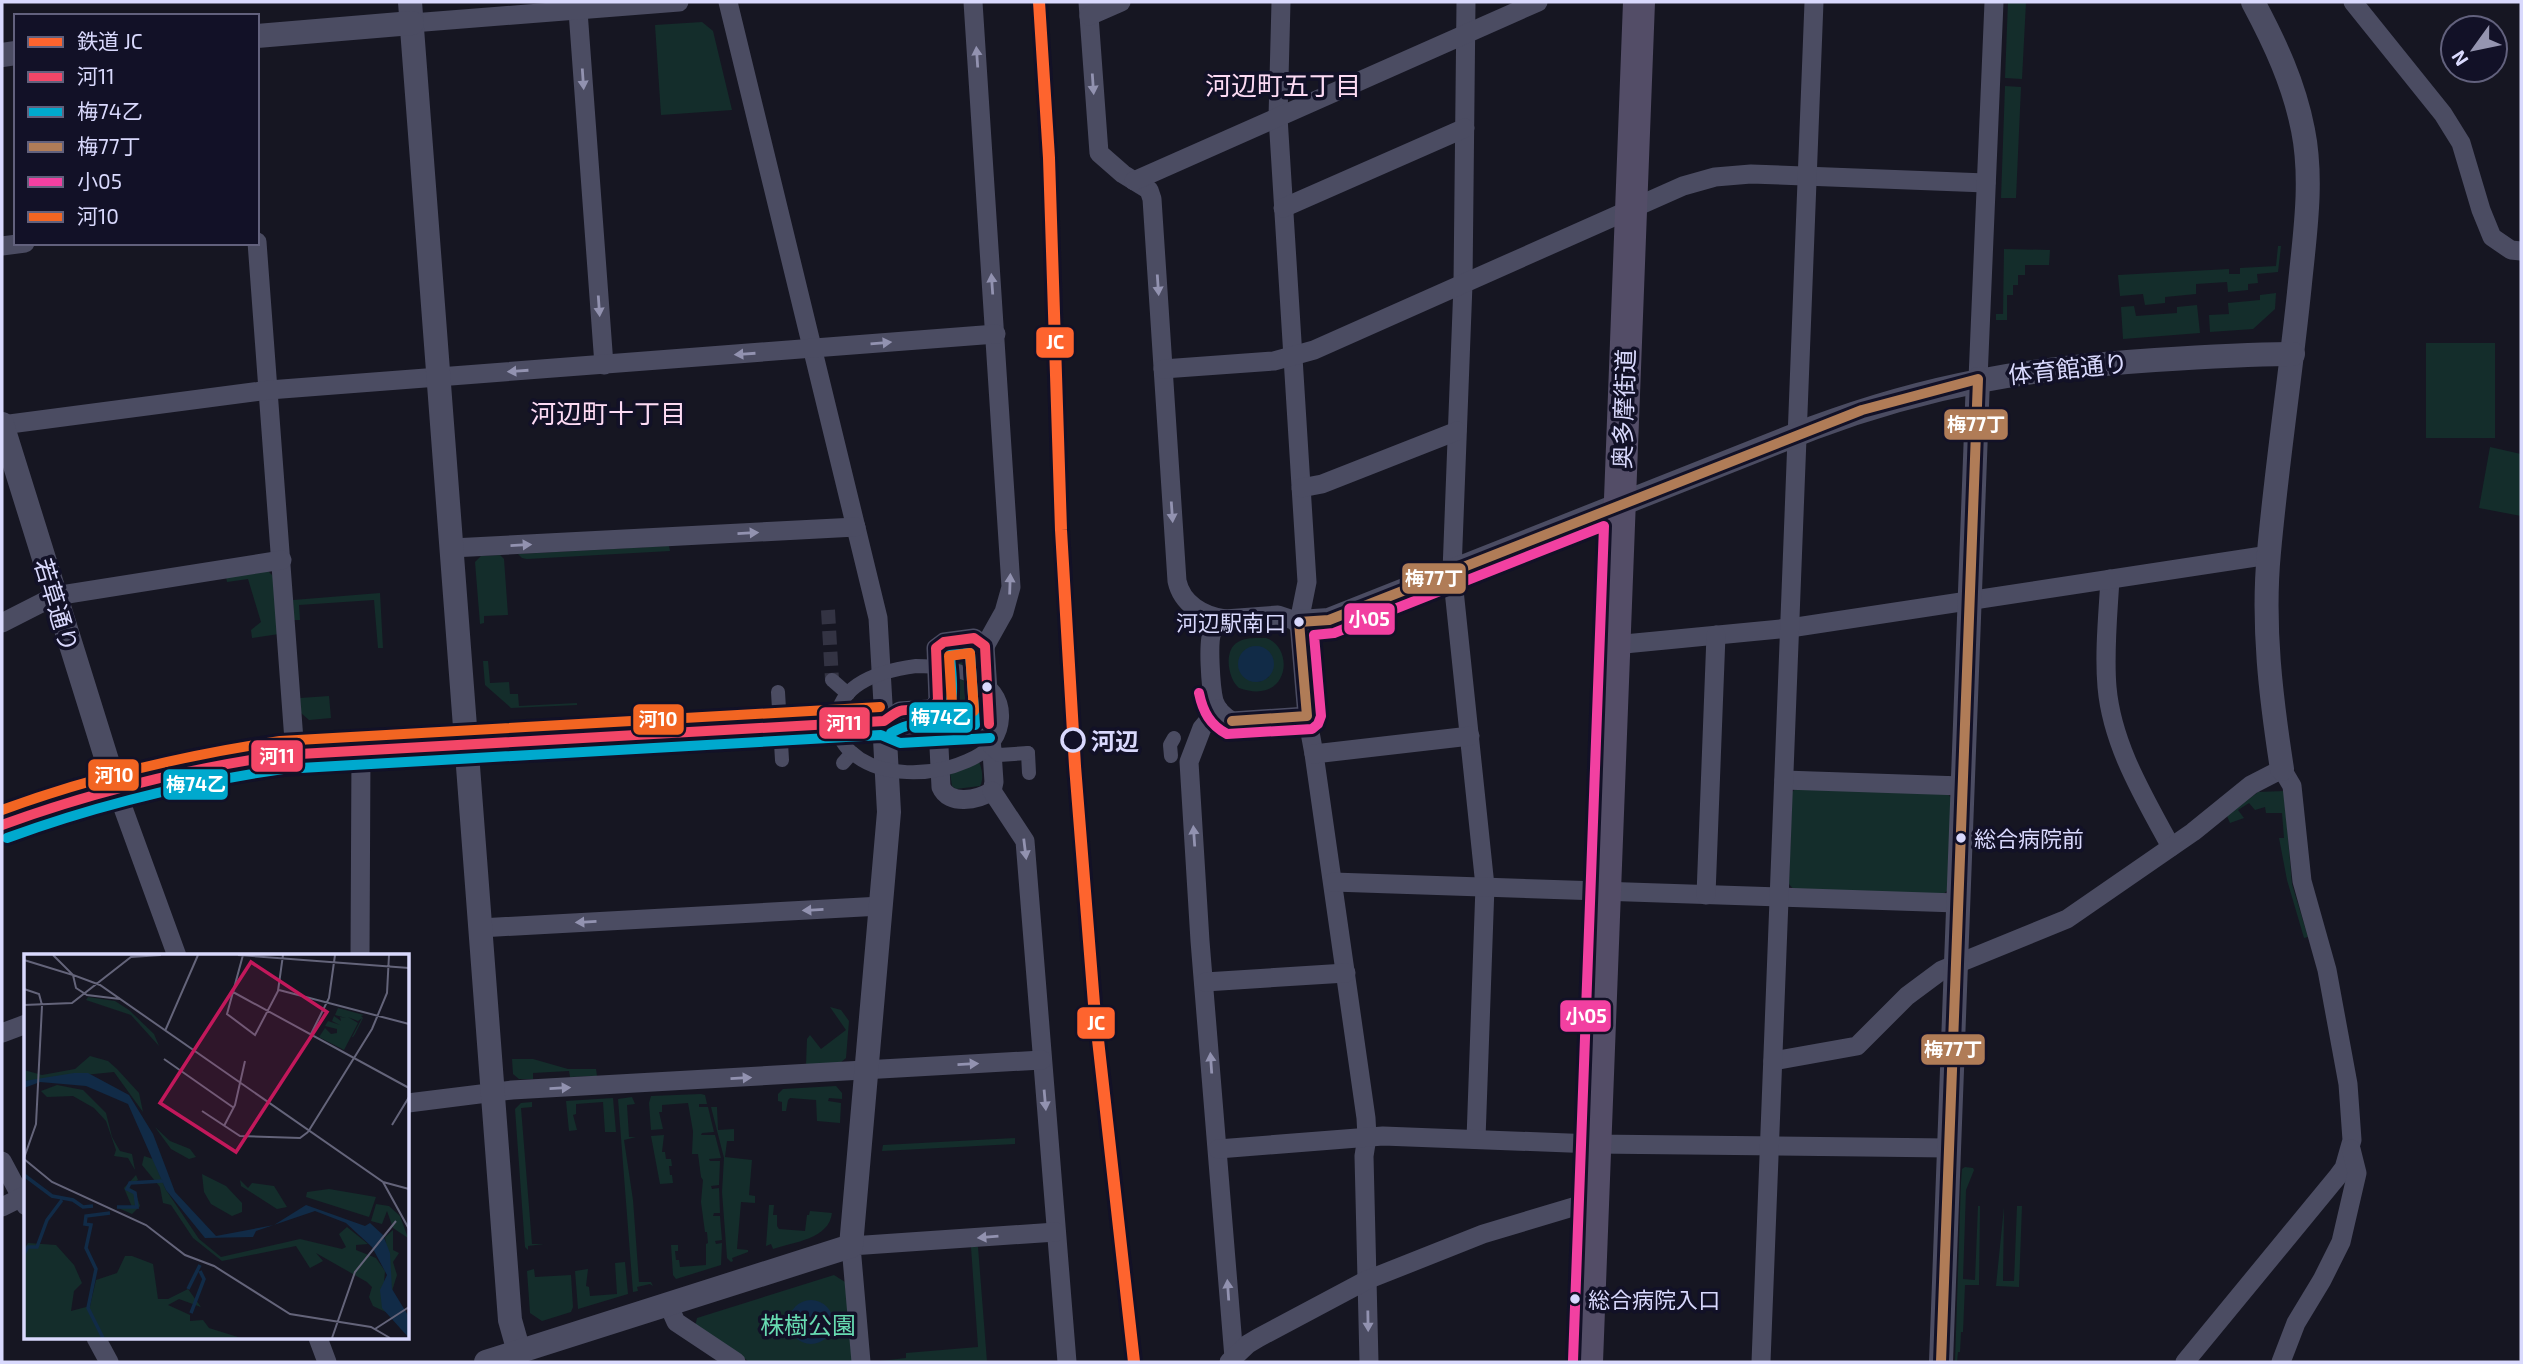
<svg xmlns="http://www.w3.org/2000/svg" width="2523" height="1364" viewBox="0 0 2523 1364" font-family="'Exo 2','Noto Sans JP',sans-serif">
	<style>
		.green { fill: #142d2b; fill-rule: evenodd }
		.water { fill: #112b47 }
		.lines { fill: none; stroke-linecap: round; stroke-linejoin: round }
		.pedestrian-tunnel { stroke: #333343; stroke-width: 14; stroke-dasharray: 14 7; stroke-linecap: butt }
		.pedestrian { stroke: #4b4c62; stroke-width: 14 }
		.minor { stroke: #4b4c62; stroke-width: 19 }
		.tertiary { stroke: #4b4c62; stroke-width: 24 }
		.primary { stroke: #534d67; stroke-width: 32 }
		.pedestrian-bridge { stroke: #4b4c62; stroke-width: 14 }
		.bus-1-casing { stroke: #121127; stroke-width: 16 }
		.bus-2-casing { stroke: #121127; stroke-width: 16 }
		.bus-3-casing { stroke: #121127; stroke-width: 16 }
		.bus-4-casing { stroke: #121127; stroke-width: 16 }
		.bus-5-casing { stroke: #121127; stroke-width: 16 }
		.bus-1 { stroke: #f34667; stroke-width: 10 }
		.bus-2 { stroke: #00a9ce; stroke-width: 10 }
		.bus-3 { stroke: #b07c57; stroke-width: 10 }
		.bus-4 { stroke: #f240a1; stroke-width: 10 }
		.bus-5 { stroke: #f26522; stroke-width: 10 }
		.rail-1-casing { stroke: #121127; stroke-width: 18 }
		.rail-1 { stroke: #fe642e; stroke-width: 12 }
		.oneway { fill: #9292b0 }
		.bus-dot { fill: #d9d9fd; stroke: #121127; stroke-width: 2.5 }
		.stop-dot { fill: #121127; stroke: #d9d9fd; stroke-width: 3.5 }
		.labels { text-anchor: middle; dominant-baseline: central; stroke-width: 7; stroke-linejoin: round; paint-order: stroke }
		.bus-label { font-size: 22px; fill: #d9d9fd; stroke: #121127; text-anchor: start }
		.street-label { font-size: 24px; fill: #d9d9fd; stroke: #121127 }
		.stop-label { font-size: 24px; font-weight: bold; fill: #d9d9fd; stroke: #121127; text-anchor: start }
		.park-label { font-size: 24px; fill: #67dab1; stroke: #121127 }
		.neighbourhood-label { font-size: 26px; fill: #fddbf4; stroke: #121127 }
		.inset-river { fill: none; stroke: #112b47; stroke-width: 3.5 }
		.inset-road { fill: none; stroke: #64647a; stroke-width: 2 }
		.view { fill: #c2185b; fill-opacity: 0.15; stroke: #c2185b; stroke-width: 3.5 }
		.inset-edge { fill: none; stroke: #d9d9fd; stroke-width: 3.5 }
		.line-badge { stroke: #121127; stroke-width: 2.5 }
		.badge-label { font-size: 19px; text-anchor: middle; font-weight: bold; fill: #fff }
	</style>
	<rect width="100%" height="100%" fill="#161622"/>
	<g class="green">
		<path d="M2008,2H2026L2022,79L2005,78Z"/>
		<path d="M702,22L713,31L732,110L661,115L655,25Z"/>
		<path d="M2005,86L2021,87L2016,198H2001Z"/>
		<path d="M2278,246H2281L2278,272L2257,274L2258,283L2248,284V290L2228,292L2227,282L2196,284V294L2165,297V303L2145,305L2143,294L2120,296L2118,275L2229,269V274H2240V268L2276,266Z"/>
		<path d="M2004,249L2050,250L2049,265H2025V275H2018V285H2013V295H2007V320H1996V314H2003Z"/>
		<path d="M2276,293L2275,309L2253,329L2210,332L2209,315L2229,314L2228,303L2260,300V295Z"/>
		<path d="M2197,305L2200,333L2123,339L2121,307L2134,306L2136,316L2177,313V307Z"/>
		<rect x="2426" y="343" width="69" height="95"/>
		<path d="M2490,447L2521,454V516L2479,508Z"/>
		<path d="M669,546L670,551L527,559L522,558L518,554Z"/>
		<path d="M500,555L504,559L508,615L484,616V623L480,624L475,562L481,556Z"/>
		<path d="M268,571L274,577L279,634L252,638L251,630L261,622L248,579L227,582L226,577Z"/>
		<path d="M380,593L383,648H378L374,600L299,605L300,620H294L293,600Z"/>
		<path d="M1266,638C1295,647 1290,706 1239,688C1228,679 1223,650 1238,642C1245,637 1258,638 1266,638ZM1255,647L1266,650L1269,677L1259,682L1239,661L1244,651Z"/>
		<path d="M958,653L964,654L969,663L971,711L961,718H918L938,716L946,712L950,702L947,662L950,656Z"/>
		<path d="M483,661H488L490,683L509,682L510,694H518L519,706L577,703V705L511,708L485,685Z"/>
		<path d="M329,696L331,718L309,720L301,713L300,698Z"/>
		<path d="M979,762C982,768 984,780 980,786L956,789L952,786L950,773Z"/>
		<path d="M1799,786L1945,791L1952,799L1948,890L1941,896L1795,891L1789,884L1792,792Z"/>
		<path d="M2284,791L2292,884L2308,937L2304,938L2287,880L2279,838H2284L2282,813H2266L2265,807L2255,810L2249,803L2238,810L2244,818L2230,823L2227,816L2258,792Z"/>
		<path d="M830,1007L841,1010L849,1021L846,1058L840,1063L806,1065L807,1039L810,1035L821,1049L846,1030Z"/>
		<path d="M512,1059H533L568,1069H596L597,1076L570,1077L569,1071L533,1073V1079H519L513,1074Z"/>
		<path d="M836,1086L842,1093V1099L829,1098L828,1101L841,1103L840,1123L817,1121L816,1100L790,1098L788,1100L786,1111H782V1102L778,1101V1094L783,1089Z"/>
		<path d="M701,1094L705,1095L707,1104H699V1107H708L714,1132L702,1133L701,1135H715L721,1158L709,1159L710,1161H720L719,1185L711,1186L712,1189L719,1188L720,1213H714L713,1216H720L722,1240L715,1241L716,1244L722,1243L721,1265L676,1279L673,1275L671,1245H678V1251H675L676,1260H679L680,1267L706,1265V1244L708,1243L707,1232H705L701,1202L703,1180L701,1177L698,1154H692L693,1131L688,1103L662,1105V1112H659L663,1129L651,1130L649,1103L651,1096Z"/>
		<path d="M632,1097L635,1104L627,1105L629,1137H636L624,1140L633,1200L639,1282H651L653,1286L650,1284L637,1287L638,1291L633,1292L618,1099Z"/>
		<path d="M613,1098L616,1132H605L603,1102L576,1104V1114L573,1115L577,1130L569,1131L566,1101Z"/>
		<path d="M532,1102V1107L521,1108L532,1244H544L528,1246V1250L525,1247L515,1109L521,1103Z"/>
		<path d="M711,1107H717L718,1130L734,1129V1141H727L725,1157L752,1160L749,1195L755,1196V1203L741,1202L737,1249L748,1250V1252L732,1258L733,1261L731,1262L727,1258L722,1192L724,1158Z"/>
		<path d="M664,1135L662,1152H665L666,1159H671L672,1166H669L670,1175H672L673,1183L660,1184L651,1136Z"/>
		<path d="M1015,1138V1144L882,1151L883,1145Z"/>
		<path d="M1965,1167L1973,1168L1974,1170L1966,1190L1963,1279L1975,1280L1978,1206H1980L1979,1285H1965L1963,1332H1961L1960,1352H1958L1957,1362H1955L1961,1182L1962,1169Z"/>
		<path d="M769,1205H774L773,1215H777V1226L779,1229L805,1231L807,1215H809L810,1211L832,1213C829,1239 794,1242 773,1249L771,1244L766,1246Z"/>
		<path d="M2017,1206H2022L2019,1287L1996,1286L2004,1207L2003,1281H2014Z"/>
		<path d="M971,1247H978L987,1362H872L906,1358V1353L978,1347Z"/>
		<path d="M625,1262L628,1294L578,1309L575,1271L588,1269L586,1286L589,1287L590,1296L617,1294L615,1263Z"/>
		<path d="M534,1269L535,1277L571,1275L573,1307L571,1312L542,1321L530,1313L527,1271Z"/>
		<path d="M834,1275L845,1282L853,1362H750L695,1327L697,1318Z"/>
	</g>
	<g class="water">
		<circle cx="1256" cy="664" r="18"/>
		<circle cx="811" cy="1322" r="22"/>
	</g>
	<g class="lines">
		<path class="pedestrian-tunnel" d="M828,610L832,680"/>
		<g class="pedestrian">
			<path d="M832,680L848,694"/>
			<path d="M1028,753L1029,773"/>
			<path d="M1171,756L1170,745L1174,738"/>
			<path d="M843,763L852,753"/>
		</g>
		<g class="minor">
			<path d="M728,2L878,618L884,721"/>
			<path d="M973,2L1011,587L1004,612L985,646"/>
			<path d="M1088,2L1099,153L1123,174L1149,190L1152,199L1177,581C1182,604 1203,616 1225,619"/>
			<path d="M1281,2L1278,117L1307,582L1299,622L1307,716L1314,754L1366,1118L1367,1137L1364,1156L1369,1362"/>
			<path d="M1466,2L1463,284L1452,571L1485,886L1476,1139"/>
			<path d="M2353,2L2443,114L2461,143L2481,210L2492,237L2511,250L2521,251"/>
			<path d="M578,11L604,365"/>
			<path d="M1089,16L1121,2"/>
			<path d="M412,23L679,2"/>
			<path d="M1134,181L1538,2"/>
			<path d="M1283,208L1465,128"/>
			<path d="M257,242L295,754"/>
			<path d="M2,246L25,243"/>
			<path d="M1163,369L1274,361L1314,350L1683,186L1715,177L1751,174L1986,183"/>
			<path d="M1978,379L1994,2"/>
			<path d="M2,425L269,390L996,334"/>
			<path d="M1301,488L1322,484L1457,431"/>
			<path d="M452,548L856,527"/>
			<path d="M2110,579C2108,614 2104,652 2107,687C2112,745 2144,797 2171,847"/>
			<path d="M1299,622L1278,615L1225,619C1221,622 1216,625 1213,630C1207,640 1211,689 1214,701C1217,710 1225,717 1232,721L1307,716"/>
			<path d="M2,623L55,596L282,560"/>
			<path d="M1614,645L1790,628L2269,555"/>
			<path d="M1218,709L1202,728L1189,762L1200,941L1234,1358"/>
			<path d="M884,721L900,711L929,709L935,706L938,700L936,648L944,642L974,638L985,646L994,782L992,791C978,800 949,806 941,787L938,727"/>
			<path d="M884,721L901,729L989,724"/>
			<path d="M1314,754L1470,736"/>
			<path d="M1784,780L1962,786"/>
			<path d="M115,786L177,956"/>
			<path d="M992,791L1025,841L1067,1362"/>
			<path d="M1333,882L1957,903"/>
			<path d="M1706,895L1716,635"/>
			<path d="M480,928L881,906"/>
			<path d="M360,956L361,749"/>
			<path d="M1205,982L1346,973"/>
			<path d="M2,1033L26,1024"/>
			<path d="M1773,1061L1857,1046L1907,996L1942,970L2067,919L2193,832L2251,785L2282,769L2292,786L2302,881L2327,970L2348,1084L2352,1140L2344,1168L2338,1176L2185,1362"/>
			<path d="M408,1103L512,1090L1042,1060"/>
			<path d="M1218,1149L1383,1136L1594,1144L1948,1148"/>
			<path d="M2,1161L26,1206"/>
			<path d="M2,1207L26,1195"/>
			<path d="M668,1304L676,1322L736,1362"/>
			<path d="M96,1338L109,1362"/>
			<path d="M318,1338L327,1362"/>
			<path d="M861,1362L851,1246L1056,1232"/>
			<path d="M1229,1362L1248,1344L1258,1338L1367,1280L1483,1234L1593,1201"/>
			<path d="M1761,1362L1814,2"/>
			<path d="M2281,1362L2296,1323L2322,1280L2341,1242L2357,1173L2351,1149"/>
		</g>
		<g class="tertiary">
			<path d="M410,2L510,1320L519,1352"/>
			<path d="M2253,2C2275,43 2294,84 2303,130C2313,180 2305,233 2300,283C2291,373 2277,462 2269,552C2262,625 2271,698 2282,769"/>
			<path d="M257,36L412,23"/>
			<path d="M2,55L16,53"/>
			<path d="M2,424L115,786"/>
			<path d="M1299,622L1329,620L1813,428C1931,384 2031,368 2155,360C2201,357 2247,354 2293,354"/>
			<path d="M2,825C93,790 186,768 282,755L884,721L889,812L851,1246L486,1362"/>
			<path d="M1941,1362L1978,379"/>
		</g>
		<path class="primary" d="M1587,1362L1639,2"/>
		<g class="pedestrian-bridge">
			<path d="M916,666C949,666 1004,675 1002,718C1001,740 986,753 967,761C933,776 880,779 850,751C841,743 836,730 837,718C841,681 886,670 916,666Z"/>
			<path d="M778,692L782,760"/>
			<path d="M990,747L999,755L1028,753"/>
		</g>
		<defs>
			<path id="bus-1" d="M2,825C93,792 186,769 282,755L884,721C889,718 894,713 900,711C913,707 930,715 938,700L936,648L944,642L974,638L985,646L989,724"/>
			<g id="bus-2">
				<path d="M891,733C906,724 912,725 929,723C961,718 951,678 950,655L970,653L975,725"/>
				<path d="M7,838C97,805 188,783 283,769L881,735L900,743L990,738"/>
			</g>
			<path id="bus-3" d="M1232,721L1307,716L1299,622L1329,620L1862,410L1978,379L1941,1362"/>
			<path id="bus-4" d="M1199,693C1203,712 1210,725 1227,734L1312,729L1318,724L1321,716L1314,635L1334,633L1604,526L1573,1361"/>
			<g id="bus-5">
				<path d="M970,653L974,711L949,712L952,705L949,656Z"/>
				<path d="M2,810C92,777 185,755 280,741L880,707"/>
			</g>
		</defs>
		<use href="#bus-1" class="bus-1-casing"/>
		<use href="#bus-2" class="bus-2-casing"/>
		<use href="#bus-3" class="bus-3-casing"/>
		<use href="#bus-4" class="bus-4-casing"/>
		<use href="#bus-5" class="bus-5-casing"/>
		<use href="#bus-1" class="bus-1"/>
		<use href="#bus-2" class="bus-2"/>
		<use href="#bus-3" class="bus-3"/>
		<use href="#bus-4" class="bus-4"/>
		<use href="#bus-5" class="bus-5"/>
		<defs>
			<path id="rail-1" d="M1039,2L1049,158L1061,530L1075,766L1094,1004L1134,1362"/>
		</defs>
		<use href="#rail-1" class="rail-1-casing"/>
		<use href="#rail-1" class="rail-1"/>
	</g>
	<defs><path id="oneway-solid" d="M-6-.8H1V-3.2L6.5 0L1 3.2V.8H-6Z" transform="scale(1.75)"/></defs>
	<g class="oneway">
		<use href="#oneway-solid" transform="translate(977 57) rotate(-94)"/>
		<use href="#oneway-solid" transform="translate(583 79) rotate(86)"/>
		<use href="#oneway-solid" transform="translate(1093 84) rotate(86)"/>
		<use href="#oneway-solid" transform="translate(992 284) rotate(-94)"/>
		<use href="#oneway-solid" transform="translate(1158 285) rotate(86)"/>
		<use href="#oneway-solid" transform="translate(599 306) rotate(86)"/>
		<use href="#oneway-solid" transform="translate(881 343) rotate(-5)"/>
		<use href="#oneway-solid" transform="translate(745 354) rotate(176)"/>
		<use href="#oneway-solid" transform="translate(518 371) rotate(176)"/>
		<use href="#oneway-solid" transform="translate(1172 512) rotate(86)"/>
		<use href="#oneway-solid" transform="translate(748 533) rotate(-3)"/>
		<use href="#oneway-solid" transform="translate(521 545) rotate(-3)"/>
		<use href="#oneway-solid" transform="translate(1010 584) rotate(-88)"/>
		<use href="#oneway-solid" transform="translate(1194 836) rotate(-94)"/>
		<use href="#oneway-solid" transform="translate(1025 849) rotate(83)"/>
		<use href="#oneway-solid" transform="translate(813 910) rotate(177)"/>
		<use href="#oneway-solid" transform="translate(586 922) rotate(177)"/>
		<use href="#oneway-solid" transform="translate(1211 1063) rotate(-94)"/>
		<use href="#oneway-solid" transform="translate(968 1064) rotate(-3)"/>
		<use href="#oneway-solid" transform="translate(741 1078) rotate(-3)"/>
		<use href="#oneway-solid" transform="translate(560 1088) rotate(-3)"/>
		<use href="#oneway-solid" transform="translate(1045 1100) rotate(85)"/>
		<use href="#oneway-solid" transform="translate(988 1237) rotate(175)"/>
		<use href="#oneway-solid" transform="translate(1228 1290) rotate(-94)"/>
		<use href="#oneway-solid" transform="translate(1368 1321) rotate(89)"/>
	</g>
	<g class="bus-dot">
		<circle cx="1299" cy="622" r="6"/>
		<circle cx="987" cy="687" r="6"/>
		<circle cx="1961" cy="838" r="6"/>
		<circle cx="1575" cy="1299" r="6"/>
	</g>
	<circle class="stop-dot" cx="1073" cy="740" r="11"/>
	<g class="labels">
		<g class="bus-label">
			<text x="1286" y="622" text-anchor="end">河辺駅南口</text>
			<text x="1974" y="838">総合病院前</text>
			<text x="1588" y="1299">総合病院入口</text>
		</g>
		<g class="street-label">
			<text transform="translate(2068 368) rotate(-6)">体育館通り</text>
			<text transform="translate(1623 409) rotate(-88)">奥多摩街道</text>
			<text transform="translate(57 605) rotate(73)">若草通り</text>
		</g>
		<g class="stop-label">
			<text x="1091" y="740">河辺</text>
		</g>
		<g class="park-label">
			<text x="808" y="1324">株樹公園</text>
		</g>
		<g class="neighbourhood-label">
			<text x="1283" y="84">河辺町五丁目</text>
			<text x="608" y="412">河辺町十丁目</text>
		</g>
	</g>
	<g transform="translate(24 954)">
		<rect width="385" height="385" fill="#161622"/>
		<path d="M64,43L91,47L105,56L130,80L135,92L107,61L62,46ZM314,54L340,61L337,62L339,64L331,80L329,83H328L338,64L334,67L324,63L334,69L320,96L295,83L301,74L307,80L313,79V75L301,72L304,67L316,71L308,67L310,62L317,67L316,63L322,64L311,61ZM66,102L84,107L93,115L115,139L119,158L90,118L0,127V116L18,121L51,115ZM33,131L59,136L82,159L88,183L96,197L108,200L111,216L104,204L90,202L92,196L82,167L70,154L49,142L23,143L17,137ZM131,173L146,187L166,195L172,203L165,205L147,195ZM120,202L129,205L142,236L175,285L197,303L276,285L318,295L322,293L315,280L323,273L344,290L332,291V296L352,304L361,317L358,350L366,360L349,352L345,343L348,333L343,328L292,299L299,307L286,314L272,292L198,307L169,284L147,251L139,249L136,233L118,211ZM178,220L202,232L218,249V258L208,262L187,250L180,238ZM112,221L114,226L104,233L111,237L116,252L108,260L92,253H108L100,234ZM216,226L224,234L228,229L250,232L263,253L253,255L217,232ZM305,235L352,243L345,263L282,243L283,238ZM352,250L365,252L376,262L384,284L369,274L363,257L358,270L347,267ZM369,276V296L375,299L369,308L373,321L368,337L361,283ZM4,289L32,291L50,311L58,329L50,337L47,357L66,352L72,326L93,319L101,302H108L129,310L134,345H144L164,335L177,353L155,345L144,351L166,361V367L179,366L185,374L217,384H0V295Z" fill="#142d2b"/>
		<path d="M50,119H64L105,141L129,180L151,238L192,282L250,271L282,251L341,272L346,269L359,281L366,299L368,335L385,363V384L358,354L356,336L363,321L348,293L322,269L291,257L232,277L229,283L181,284L142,236L104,150L62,132L16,128L0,134V127Z" fill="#112b47"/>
		<path class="inset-river" d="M0,221L28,242L49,246L59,253L69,252M93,253H113L111,239L103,235L106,229L139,227M0,300L4,293H13L23,266L38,246M164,335L176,311M167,359L180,325L176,317M79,384L64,354L72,315L62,294L67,271L61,270L62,262L86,259"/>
		<path class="inset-road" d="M29,1L49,21L76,31L359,228L385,275M214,1L385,14M219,1L203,60L231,81L254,37L259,1M0,6L49,21L52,34L63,41L96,45M0,35L15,40L18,51M255,36L385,70M209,38L385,134M0,51L48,49L107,3L137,1M141,77L174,1M287,80L305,44L311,1M140,105L210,154M178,157L216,182L276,184L284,178M368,171L385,143M200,172L211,151L221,107M284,178L348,75L363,39L365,1M0,204L12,170L18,52M0,205L28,228L122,271L161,301L190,312L266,360L347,373L366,384M359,228L385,235M351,375L385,353M308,384L331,318L372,267"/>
		<path class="view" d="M227,8L303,58L212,198L136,149Z"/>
		<rect width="385" height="385" class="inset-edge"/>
	</g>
	<g class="line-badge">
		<rect x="1035" y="326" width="40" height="33" rx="7" fill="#fe642e"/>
		<rect x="1943" y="408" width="66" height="33" rx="7" fill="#b07c57"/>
		<rect x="1401" y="562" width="66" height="33" rx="7" fill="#b07c57"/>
		<rect x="1343" y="602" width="53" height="34" rx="7" fill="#f240a1"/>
		<rect x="908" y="701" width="66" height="33" rx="7" fill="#00a9ce"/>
		<rect x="632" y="703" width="53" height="33" rx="7" fill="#f26522"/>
		<rect x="818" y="706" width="53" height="34" rx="7" fill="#f34667"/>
		<rect x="250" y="739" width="54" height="34" rx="7" fill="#f34667"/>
		<rect x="87" y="758" width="53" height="34" rx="7" fill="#f26522"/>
		<rect x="162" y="768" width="67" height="33" rx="7" fill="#00a9ce"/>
		<rect x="1559" y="999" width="53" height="34" rx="7" fill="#f240a1"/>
		<rect x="1076" y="1006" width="40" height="34" rx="7" fill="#fe642e"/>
		<rect x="1920" y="1033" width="66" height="33" rx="7" fill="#b07c57"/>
	</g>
	<g class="badge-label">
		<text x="1055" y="349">JC</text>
		<text x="1976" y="431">梅77丁</text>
		<text x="1434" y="585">梅77丁</text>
		<text x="1369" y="626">小05</text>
		<text x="941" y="724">梅74乙</text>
		<text x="658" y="726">河10</text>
		<text x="844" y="730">河11</text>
		<text x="277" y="763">河11</text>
		<text x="114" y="782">河10</text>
		<text x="196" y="791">梅74乙</text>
		<text x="1586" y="1023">小05</text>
		<text x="1096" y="1030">JC</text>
		<text x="1953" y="1056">梅77丁</text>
	</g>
	<rect width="2523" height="1364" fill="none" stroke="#d9d9fd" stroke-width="7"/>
	<rect x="14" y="14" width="245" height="231" fill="#121127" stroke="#62617d" stroke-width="2"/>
	<rect x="28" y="37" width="35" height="10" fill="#fe642e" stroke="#62617d" stroke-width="2"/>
	<text x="77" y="49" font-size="21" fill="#d9d9fd">鉄道 JC</text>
	<rect x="28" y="72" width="35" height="10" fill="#f34667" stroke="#62617d" stroke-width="2"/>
	<text x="77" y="84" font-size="21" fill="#d9d9fd">河11</text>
	<rect x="28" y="107" width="35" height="10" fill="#00a9ce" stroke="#62617d" stroke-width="2"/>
	<text x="77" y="119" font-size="21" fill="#d9d9fd">梅74乙</text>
	<rect x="28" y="142" width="35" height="10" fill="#b07c57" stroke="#62617d" stroke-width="2"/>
	<text x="77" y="154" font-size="21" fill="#d9d9fd">梅77丁</text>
	<rect x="28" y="177" width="35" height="10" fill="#f240a1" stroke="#62617d" stroke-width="2"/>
	<text x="77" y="189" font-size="21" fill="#d9d9fd">小05</text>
	<rect x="28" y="212" width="35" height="10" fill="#f26522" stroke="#62617d" stroke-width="2"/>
	<text x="77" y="224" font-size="21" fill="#d9d9fd">河10</text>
	<g transform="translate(2474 49) rotate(237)"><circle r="33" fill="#121127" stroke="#62617d" stroke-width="2"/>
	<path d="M0-5L12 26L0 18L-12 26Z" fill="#9595b0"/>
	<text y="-10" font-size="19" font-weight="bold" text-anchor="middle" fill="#d9d9fd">N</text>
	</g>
</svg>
